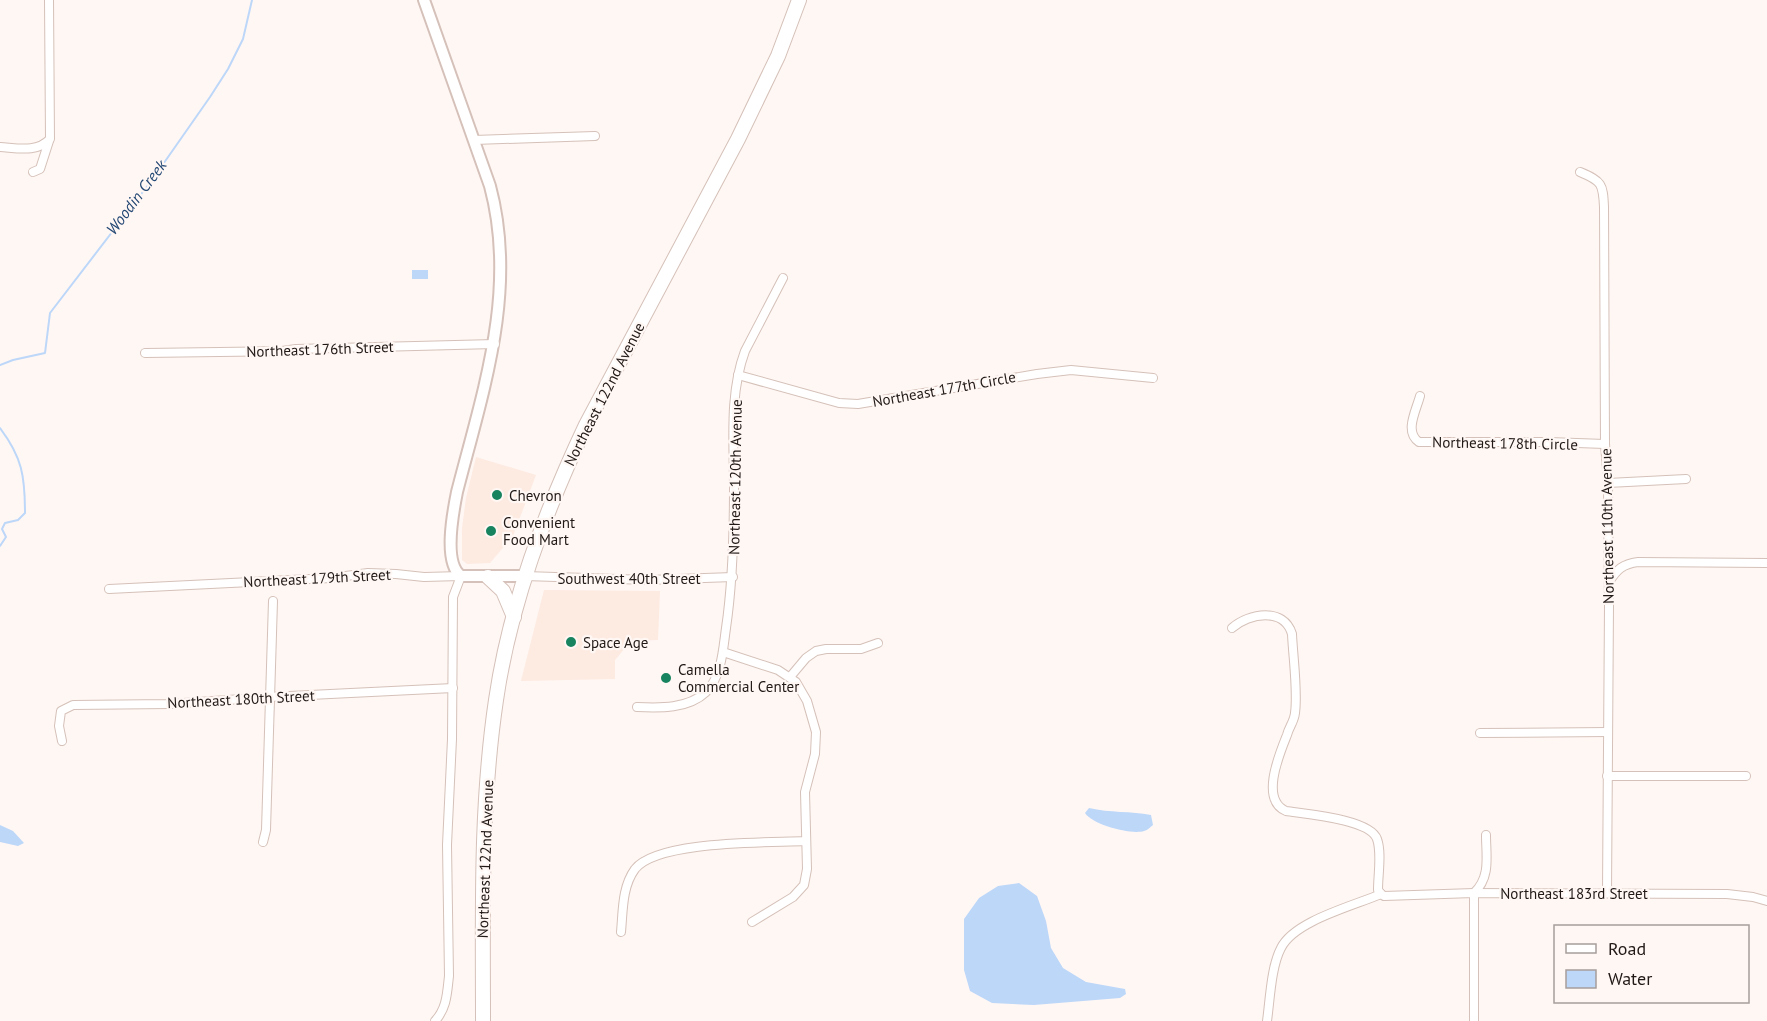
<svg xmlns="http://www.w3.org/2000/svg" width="1767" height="1021" viewBox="0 0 1767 1021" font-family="'PT Sans',sans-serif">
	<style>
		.commercial { fill: #fdeae1 }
		.water { fill: #bdd7f9 }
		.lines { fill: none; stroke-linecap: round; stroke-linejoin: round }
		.stream { stroke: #bdd7f9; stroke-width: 2 }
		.minor-casing { stroke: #d5c1b9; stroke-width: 10 }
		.secondary-casing { stroke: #d5c1b9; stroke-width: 14 }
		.trunk-casing { stroke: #d5c1b9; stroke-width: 16 }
		.minor { stroke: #fff; stroke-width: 8 }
		.secondary { stroke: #fff; stroke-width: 10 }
		.trunk { stroke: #fff; stroke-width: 14 }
		.poi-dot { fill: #17835f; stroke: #fff7f4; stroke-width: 2 }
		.labels { text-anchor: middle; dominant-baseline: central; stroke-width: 4.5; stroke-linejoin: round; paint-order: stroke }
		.street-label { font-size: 15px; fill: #201916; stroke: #fff7f4 }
		.poi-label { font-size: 15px; fill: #201916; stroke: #fff7f4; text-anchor: start }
		.water-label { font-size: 16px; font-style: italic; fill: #244874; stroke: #fff7f4 }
	</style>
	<rect width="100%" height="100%" fill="#fff7f4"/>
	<g class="commercial">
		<path d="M476,457L536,475L513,536L490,563L467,564L462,560V528L466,498Z"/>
		<path d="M544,590L660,591L658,640L631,641L615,660V679L521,681Z"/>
	</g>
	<g class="water">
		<rect x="412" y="270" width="16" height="9"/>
		<path d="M1089,808C1110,813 1131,811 1151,815L1153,825C1150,827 1148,830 1144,831C1131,835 1093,825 1085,813Z"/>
		<path d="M0,825L13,831L24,843L18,846L0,842Z"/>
		<path d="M1019,883L1037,896L1046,921L1051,948L1063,968L1086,982L1125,989L1126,994L1120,998L1034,1005L992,1003L970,991L964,970V919L979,898L998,886Z"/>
	</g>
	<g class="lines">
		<g class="stream">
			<path d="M0,365L13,360L45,353L50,313L152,180L210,97L228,69L243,39L252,0"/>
			<path d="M0,428C22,457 25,476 25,513L18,520L5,523L2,529L6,537L0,546"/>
		</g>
		<defs>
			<g id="minor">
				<path d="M474,140L595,136"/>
				<path d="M0,147C17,148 37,153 50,139L49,0"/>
				<path d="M33,172L40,169L49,141"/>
				<path d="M1580,172C1602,181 1603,184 1604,207L1605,444L1608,483L1609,606L1607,893"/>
				<path d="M145,353L282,351L296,349L495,344"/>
				<path d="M738,375L839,403L858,404L1037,374L1071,370L1153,378"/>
				<path d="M1420,396C1416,411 1404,432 1419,442H1549L1605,444"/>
				<path d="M1608,483L1686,479"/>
				<path d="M525,576L648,580L733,577"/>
				<path d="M1609,582C1617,569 1623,564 1638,562L1767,563"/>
				<path d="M109,589L331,578L368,573L396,574L424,577L461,576L453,597L452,739L447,845L449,976C447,993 447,1008 435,1021"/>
				<path d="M1232,628C1249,613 1284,607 1292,634C1293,657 1298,691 1295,713C1294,722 1289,727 1287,735C1279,755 1260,800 1286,811C1305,814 1370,819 1377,839C1382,853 1378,874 1378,890L1381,894"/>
				<path d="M723,652L778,670L796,682L807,701L816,732L815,754L805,792L807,869L804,885L793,897L752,922"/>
				<path d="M790,677L806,658L816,651L826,649H861L878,643"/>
				<path d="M637,707C660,708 688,709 706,692C722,676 723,649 726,628C733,581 734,535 734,487C734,442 729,394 745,351L783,278"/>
				<path d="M1480,733L1608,732"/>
				<path d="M62,741L59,726L61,711L73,705L169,704L269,697L453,688"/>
				<path d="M1607,776H1746"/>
				<path d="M263,842L266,830L273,601"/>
				<path d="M1381,894L1384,896L1474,893L1727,894L1753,897L1767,901"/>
				<path d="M621,932C623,910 622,887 635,869C658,840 769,843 806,841"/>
				<path d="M1267,1021C1270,1000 1271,967 1281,948C1294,921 1353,906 1381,894"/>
				<path d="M1474,1021V893C1491,877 1486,856 1486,835"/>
			</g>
			<path id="secondary" d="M424,0L490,186C518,290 483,391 457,492C453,512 443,563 461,576H525"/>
			<g id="trunk">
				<path d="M488,577L503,591L514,617"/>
				<path d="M483,1021C483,912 480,808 496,700C510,604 545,512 586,425L738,139L778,56L799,0"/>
			</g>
		</defs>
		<use href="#minor" class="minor-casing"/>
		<use href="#secondary" class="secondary-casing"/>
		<use href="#trunk" class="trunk-casing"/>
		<use href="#minor" class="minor"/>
		<use href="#secondary" class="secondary"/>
		<use href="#trunk" class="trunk"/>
	</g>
	<g class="poi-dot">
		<circle cx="497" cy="495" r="6"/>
		<circle cx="491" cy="531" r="6"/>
		<circle cx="571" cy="642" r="6"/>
		<circle cx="666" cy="678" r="6"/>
	</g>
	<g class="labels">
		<g class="street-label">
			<text transform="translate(320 349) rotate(-2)">Northeast 176th Street</text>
			<text transform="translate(944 389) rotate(-10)">Northeast 177th Circle</text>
			<text transform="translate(604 394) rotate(-63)">Northeast 122nd Avenue</text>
			<text transform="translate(1505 443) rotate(1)">Northeast 178th Circle</text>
			<text transform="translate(735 477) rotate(-89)">Northeast 120th Avenue</text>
			<text transform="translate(1607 526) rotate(-91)">Northeast 110th Avenue</text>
			<text transform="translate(317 578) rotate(-3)">Northeast 179th Street</text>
			<text x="629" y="578">Southwest 40th Street</text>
			<text transform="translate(241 699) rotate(-3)">Northeast 180th Street</text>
			<text transform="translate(485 859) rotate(-88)">Northeast 122nd Avenue</text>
			<text x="1574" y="893">Northeast 183rd Street</text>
		</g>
		<g class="poi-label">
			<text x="509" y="495">Chevron</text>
			<text x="503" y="522">Convenient<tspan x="503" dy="17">Food Mart</tspan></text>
			<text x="583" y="642">Space Age</text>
			<text x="678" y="669">Camella<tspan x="678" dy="17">Commercial Center</tspan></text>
		</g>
		<g class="water-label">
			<text transform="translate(136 197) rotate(-53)">Woodin Creek</text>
		</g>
	</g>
	<rect x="1554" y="925" width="195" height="78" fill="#fff7f4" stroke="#a69e9b" stroke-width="1.5"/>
	<rect x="1566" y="944" width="30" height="9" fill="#ffffff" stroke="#a69e9b" stroke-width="1.5"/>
	<text x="1608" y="955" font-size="18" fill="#201916">Road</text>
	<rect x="1566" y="970" width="30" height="18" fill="#bdd7f9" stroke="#a69e9b" stroke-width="1.5"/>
	<text x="1608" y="985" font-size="18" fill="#201916">Water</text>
</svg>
